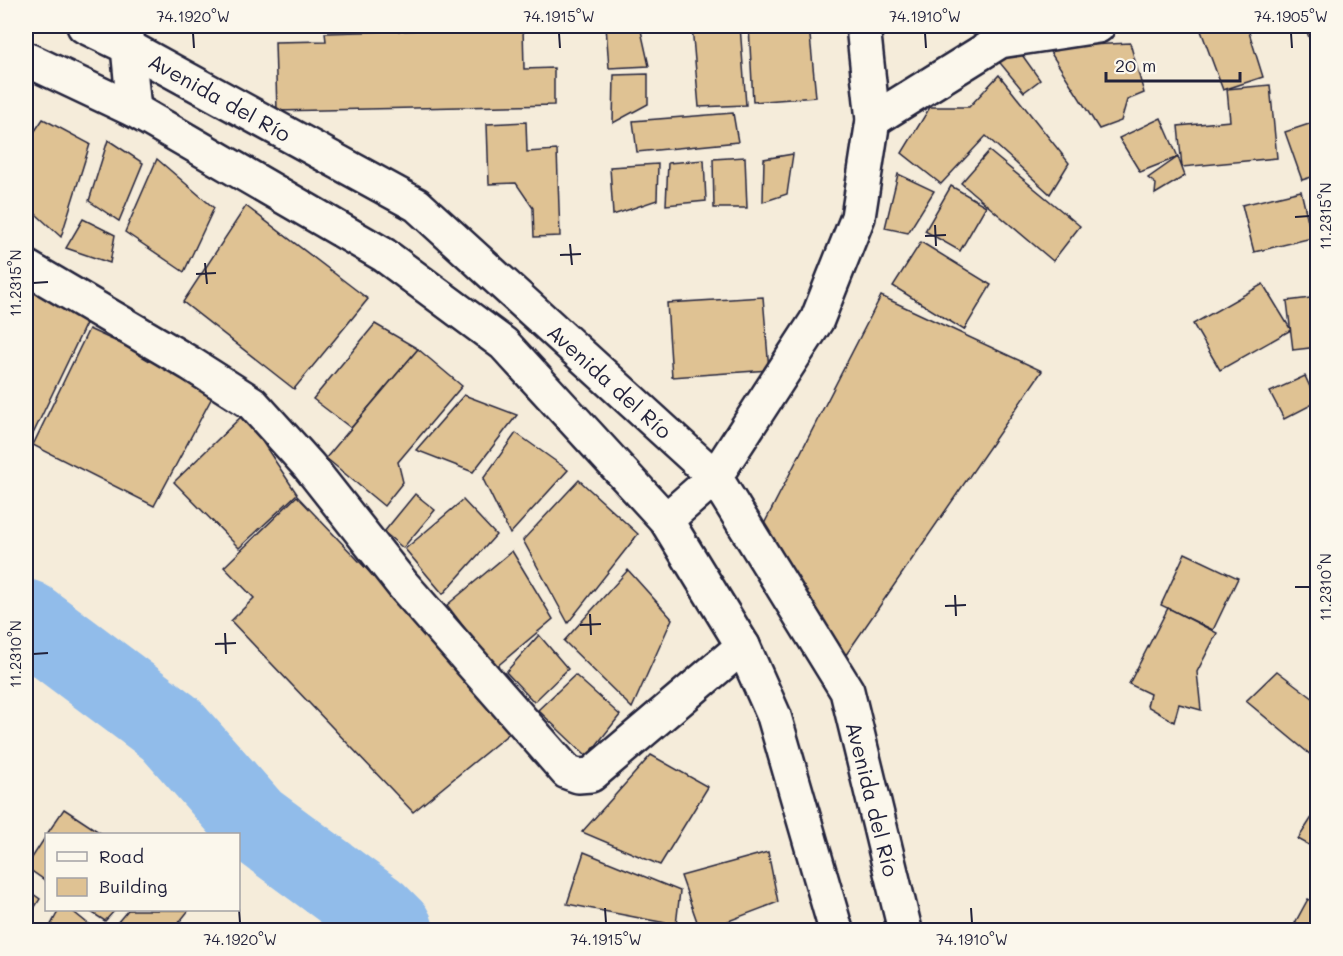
<svg xmlns="http://www.w3.org/2000/svg" width="1343" height="956" viewBox="0 0 1343 956" font-family="Mali,sans-serif">
	<style>
		.lines { fill: none; stroke-linecap: round; stroke-linejoin: round }
		.river { stroke: #91bcea; stroke-width: 81 }
		.building { fill: #dfc293; stroke: #22223b; stroke-width: 1.5 }
		.minor-casing { stroke: #22223b; stroke-width: 38 }
		.secondary-casing { stroke: #22223b; stroke-width: 38 }
		.minor { stroke: #fbf7ec; stroke-width: 33 }
		.secondary { stroke: #fbf7ec; stroke-width: 33 }
		.ticks { fill: none; stroke: #22223b; stroke-width: 2 }
		.labels { text-anchor: middle; dominant-baseline: central; stroke-width: 4.5; stroke-linejoin: round; paint-order: stroke }
		.street-label { font-size: 21px; fill: #22223b; stroke: #fbf7ec }
		.neatline { fill: none; stroke: #22223b; stroke-width: 2 }
		.ticks-label { font-size: 15px; text-anchor: middle; fill: #22223b }
	</style>
	<rect width="100%" height="100%" fill="#f5ecda"/>
	<filter id="ink" filterUnits="userSpaceOnUse"><feTurbulence type="fractalNoise" baseFrequency=".0167" numOctaves="2"/><feDisplacementMap in="SourceGraphic" scale="12" xChannelSelector="R" yChannelSelector="G"/><feConvolveMatrix kernelMatrix="1 2 1 2 8 2 1 2 1" color-interpolation-filters="sRGB"/></filter>
	<g filter="url(#ink)">
		<g class="lines">
			<path class="river" d="M26,620L170,728L253,822L375,912L393,930"/>
		</g>
		<g class="building">
			<path d="M606,26H640L649,66L609,68Z"/>
			<path d="M692,26H740L746,105L699,107Z"/>
			<path d="M749,26H809L816,97L753,102Z"/>
			<path d="M1207,26H1247L1263,77L1223,90L1200,28Z"/>
			<path d="M1305,26H1318V47L1313,49Z"/>
			<path d="M523,27L524,69L554,68V105L277,111L275,42L326,41L325,33Z"/>
			<path d="M1130,43L1144,93L1127,100L1121,121L1099,129L1047,47Z"/>
			<path d="M1015,45L1040,80L1024,92L996,58Z"/>
			<path d="M648,74V104L613,123L614,75Z"/>
			<path d="M999,75L1069,163L1050,194L986,136L941,184L902,153L930,107H969Z"/>
			<path d="M1270,85L1277,158L1182,167L1178,126L1230,121L1227,89Z"/>
			<path d="M733,113L738,142L637,152L633,121Z"/>
			<path d="M1161,118L1178,157L1140,172L1119,138Z"/>
			<path d="M43,119L90,144L61,237L26,205V144Z"/>
			<path d="M1318,121V175L1302,180L1285,132Z"/>
			<path d="M526,122L527,152L557,150L560,236L534,237L533,208L516,183L489,184L487,124Z"/>
			<path d="M108,140L143,163L119,221L89,201Z"/>
			<path d="M989,151L1080,226L1053,261L961,183Z"/>
			<path d="M793,154L787,194L763,202L764,159Z"/>
			<path d="M745,157L747,208H714L713,159Z"/>
			<path d="M1178,157L1185,176L1155,194L1156,184L1148,178Z"/>
			<path d="M157,159L214,208L184,272L125,232Z"/>
			<path d="M704,160L706,201L666,205L668,163Z"/>
			<path d="M658,164L657,200L613,215L610,167Z"/>
			<path d="M898,174L934,191L908,233L885,228Z"/>
			<path d="M951,186L986,206L960,251L925,231Z"/>
			<path d="M1301,191L1312,238L1254,252L1242,205Z"/>
			<path d="M246,206L368,299L294,389L183,302Z"/>
			<path d="M83,219L115,235L110,263L66,248Z"/>
			<path d="M921,242L991,285L964,330L893,286Z"/>
			<path d="M1263,284L1291,330L1220,370L1193,324Z"/>
			<path d="M26,285L90,315L32,436L26,433Z"/>
			<path d="M881,296L1042,371L841,662L763,526Z"/>
			<path d="M763,297L769,370L672,377L667,303Z"/>
			<path d="M1318,297V347L1293,350L1287,301Z"/>
			<path d="M375,324L418,349L351,428L313,399Z"/>
			<path d="M89,329L217,388L154,506L33,445Z"/>
			<path d="M418,349L462,386L398,462L403,482L384,506L326,458Z"/>
			<path d="M1305,376L1317,402L1284,419L1270,392Z"/>
			<path d="M464,395L517,415L473,472L416,450Z"/>
			<path d="M244,414L297,494L239,548L174,482Z"/>
			<path d="M516,433L568,470L510,534L483,479Z"/>
			<path d="M579,480L638,534L568,623L523,540Z"/>
			<path d="M415,494L435,510L403,548L384,532Z"/>
			<path d="M297,496L517,727L413,812L231,621L254,598L224,567Z"/>
			<path d="M463,500L496,535L443,594L405,549Z"/>
			<path d="M512,551L553,619L495,668L447,605Z"/>
			<path d="M1185,553L1238,578L1213,630L1161,605Z"/>
			<path d="M628,570L672,619L632,708L564,641Z"/>
			<path d="M1168,608L1217,633L1197,672L1201,710L1179,704L1174,722L1147,706L1150,694L1129,684Z"/>
			<path d="M539,635L568,669L534,702L506,672Z"/>
			<path d="M1277,671L1318,702V761L1246,701Z"/>
			<path d="M575,675L620,715L587,757L538,710Z"/>
			<path d="M651,755L708,787L660,865L582,832Z"/>
			<path d="M1318,808V850L1298,839Z"/>
			<path d="M64,809L102,834H47Z"/>
			<path d="M46,836V881L26,867Z"/>
			<path d="M584,852L680,891L676,925L567,904Z"/>
			<path d="M768,852L778,902L705,930H700L681,876Z"/>
			<path d="M26,889L40,899L26,921Z"/>
			<path d="M1308,899L1318,905V930H1309L1295,923Z"/>
			<path d="M59,910H71L92,927L90,930H48Z"/>
			<path d="M88,910H115L105,921Z"/>
			<path d="M128,910H189L173,930H111Z"/>
		</g>
		<g class="lines">
			<defs>
				<g id="minor">
					<path d="M126,26L134,110"/>
					<path d="M873,120L1000,41L1098,26"/>
					<path d="M26,267L191,364L252,403L309,466L403,585L567,772L578,776L591,775L743,646"/>
					<path d="M666,520L715,477L817,320L858,217L873,120L863,26"/>
				</g>
				<g id="secondary">
					<path d="M84,26L128,47L417,205L715,477L847,691L905,930"/>
					<path d="M26,59L134,110L384,255L504,344L666,520L743,646L774,716L836,930"/>
				</g>
			</defs>
			<use href="#minor" class="minor-casing"/>
			<use href="#secondary" class="secondary-casing"/>
			<use href="#minor" class="minor"/>
			<use href="#secondary" class="secondary"/>
		</g>
	</g>
	<path class="ticks" d="M193,33L194,48M559,33L560,48M925,33L926,48M1291,33L1292,48M1295,217L1310,216M935,225L936,246M925,236L946,235M570,244L572,265M560,255L581,254M205,263L207,284M196,274L216,273M33,283L48,282M1295,587H1310M955,595L956,616M945,606L966,605M590,614L591,635M580,625L601,624M225,633L226,654M215,644L236,643M33,654L48,653M239,908L240,923M605,908L606,923M971,908L972,923"/>
	<g class="labels">
		<g class="street-label">
			<text transform="translate(220 97) rotate(29)">Avenida del Río</text>
			<text transform="translate(610 381) rotate(42)">Avenida del Río</text>
			<text transform="translate(873 799) rotate(76)">Avenida del Río</text>
		</g>
	</g>
	<rect width="1343" height="956" fill="none" stroke="#fbf7ec" stroke-width="66"/>
	<rect x="45" y="833" width="195" height="78" fill="#fbf7ec" stroke="#a4a2a5" stroke-width="1.5"/>
	<rect x="57" y="852" width="30" height="9" fill="#fbf7ec" stroke="#a4a2a5" stroke-width="1.5"/>
	<text x="99" y="863" font-size="18" fill="#22223b">Road</text>
	<rect x="57" y="878" width="30" height="18" fill="#dfc293" stroke="#a4a2a5" stroke-width="1.5"/>
	<text x="99" y="893" font-size="18" fill="#22223b">Building</text>
	<path d="M1106 72v9h134v-9" fill="none" stroke="#22223b" stroke-width="3"/>
	<text x="1115" y="72" font-size="18" fill="#22223b" stroke="#fbf7ec" stroke-width="4.5" paint-order="stroke">20 m</text>
	<rect x="33" y="33" width="1277" height="890" class="neatline"/>
	<g class="ticks-label">
		<text x="193" y="22">74.1920°W</text>
		<text x="559" y="22">74.1915°W</text>
		<text x="925" y="22">74.1910°W</text>
		<text x="1291" y="22">74.1905°W</text>
		<text transform="translate(1326 216) rotate(-90)" y="5">11.2315°N</text>
		<text transform="translate(16 283) rotate(-90)" y="5">11.2315°N</text>
		<text transform="translate(1326 587) rotate(-90)" y="5">11.2310°N</text>
		<text transform="translate(16 654) rotate(-90)" y="5">11.2310°N</text>
		<text x="240" y="945">74.1920°W</text>
		<text x="606" y="945">74.1915°W</text>
		<text x="972" y="945">74.1910°W</text>
	</g>
</svg>
